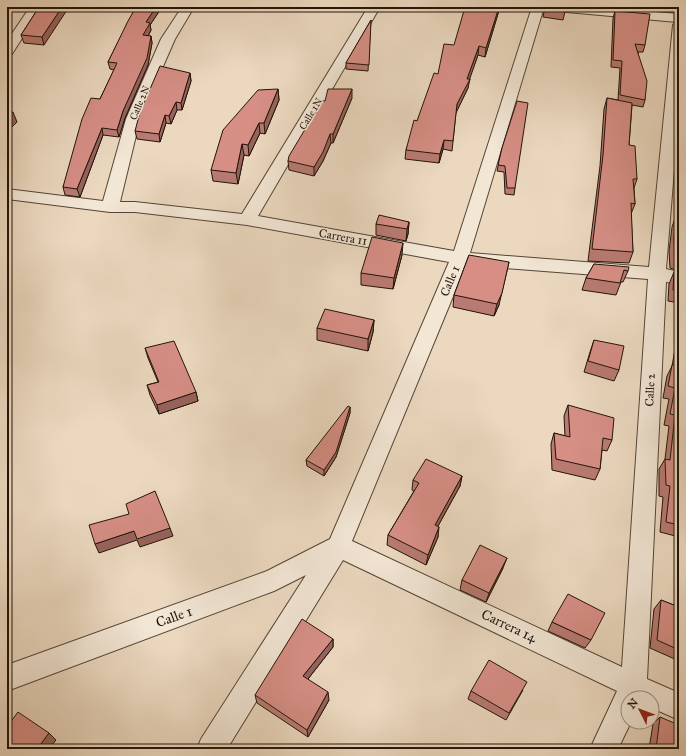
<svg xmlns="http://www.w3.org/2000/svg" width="686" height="756" viewBox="0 0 686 756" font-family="'IM FELL Great Primer',serif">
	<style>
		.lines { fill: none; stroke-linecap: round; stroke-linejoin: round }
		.street-casing { stroke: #544536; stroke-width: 2 }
		.street { fill: #f2e6d5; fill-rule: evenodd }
		.wall { fill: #b87a72; stroke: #221409 }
		.shaded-wall { fill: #96635d; stroke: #221409 }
		.building { fill: #d68e85; stroke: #221409 }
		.labels { text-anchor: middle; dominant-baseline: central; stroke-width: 3; stroke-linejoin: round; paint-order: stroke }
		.far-street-label { font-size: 10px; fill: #221409; stroke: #f2e6d5 }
		.street-label { font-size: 12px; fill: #221409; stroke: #f2e6d5 }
		.near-street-label { font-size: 14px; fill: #221409; stroke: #f2e6d5 }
	</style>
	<rect width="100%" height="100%" fill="#ebd8bf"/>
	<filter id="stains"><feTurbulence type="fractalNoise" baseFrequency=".005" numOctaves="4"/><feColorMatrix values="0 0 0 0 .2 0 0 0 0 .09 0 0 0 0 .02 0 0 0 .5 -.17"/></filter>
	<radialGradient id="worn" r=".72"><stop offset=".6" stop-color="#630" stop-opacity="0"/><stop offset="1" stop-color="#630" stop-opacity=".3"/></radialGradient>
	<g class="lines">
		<defs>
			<g id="street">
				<path d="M30,7H42L12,54L7,55V41Z"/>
				<path d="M182,7H194L175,39L140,119L120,202H135L242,214L368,7H380L258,216L454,251L532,7H544L470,253L649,267L673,25L677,22L556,11L552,10L550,7H598L679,14V107L666,269L679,272V284L666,282L647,679L679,693V720L652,708V698H628V722H631L618,749H590L617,691L343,560L227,749H197L201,739L306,575L274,591L7,691V665L267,571L330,539L449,262L247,225L135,212H110L7,199V189L103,201L126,119L161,39ZM466,265L648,279L622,667L352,541Z"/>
			</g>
		</defs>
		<use href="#street" class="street-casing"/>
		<use href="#street" class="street"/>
	</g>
	<g class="wall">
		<path d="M39,7L44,45L24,43L21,35Z"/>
		<path d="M136,7H162L150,25L151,30L148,36H151L152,43L148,65L125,118L119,137L103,135L80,197L65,195L63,187L100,99L114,70L110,69L108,62Z"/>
		<path d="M500,7L485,57L478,55L469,79L468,88L456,112L452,151L443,149L439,163L405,159L406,150L417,121L438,74Z"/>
		<path d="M545,7H566L563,20L543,17Z"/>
		<path d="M615,7H650L649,10Z"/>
		<path d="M615,11L645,45L643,52H638L645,100L643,107L632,105L629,145L637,179L634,188L635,204L631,214L633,252L629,263L588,261L600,166L604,109L607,98L618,100L620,68L611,67L613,18Z"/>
		<path d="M371,20L368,71L346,69V63Z"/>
		<path d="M190,73L191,81L182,110H177L171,124L166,123L160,142L137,139L135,131Z"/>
		<path d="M278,89L279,100L265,134L260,133L249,156L244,155L238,184L213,181L211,170Z"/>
		<path d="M352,98L333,143H331L323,161L314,176L289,170L288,161L325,101Z"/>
		<path d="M502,148L515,188L514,195L505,194L504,172L497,171Z"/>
		<path d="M678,210H679V271L670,268L669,251L672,227Z"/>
		<path d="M409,222L408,234L406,241L376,235V224Z"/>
		<path d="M402,255L393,289L361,285V273Z"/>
		<path d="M469,255L499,305L494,316L453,307L454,295Z"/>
		<path d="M594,264L628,271L623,282H621L616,295L582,290L586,278Z"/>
		<path d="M674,272L679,273V303L668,301L669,284Z"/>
		<path d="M374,320L373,332L368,351L317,340V328Z"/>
		<path d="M679,333V537L660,532L663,497L659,496V469L665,459L669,426L664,425L669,399L663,398L667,376L672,366L677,338Z"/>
		<path d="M594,340L619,370L614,381L584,372L590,352Z"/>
		<path d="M145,348L196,392L198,401L159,414L150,395L147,385L158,382L148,358Z"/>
		<path d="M568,405L612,440L607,451L602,450L600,469L595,480L552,470L551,444L554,433L565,436L564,416Z"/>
		<path d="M350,407V413L336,457L324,476L307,466L306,460Z"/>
		<path d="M462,476L460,486L438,526V537L426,565L387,545L388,535L414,491L412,490L413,480Z"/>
		<path d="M503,568L486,602L460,590L462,580Z"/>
		<path d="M661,600L679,607V661L650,648L654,609Z"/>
		<path d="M552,622L591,640L585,648L548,631Z"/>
		<path d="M333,639V647L308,679L329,700L308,737L257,703L255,695Z"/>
		<path d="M523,690L506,720L468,699L471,691Z"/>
		<path d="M660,717L679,749H649L653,724Z"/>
	</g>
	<g class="shaded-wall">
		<path d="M62,7H69L44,45L42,37Z"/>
		<path d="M156,7H162L150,25L151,30L145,42L143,35L146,22Z"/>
		<path d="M499,7H500L485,57L486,48Z"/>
		<path d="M151,36L152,43L148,65L125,118L119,137L117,130L123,111Z"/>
		<path d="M479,46L478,55L469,81L470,79L468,88L456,113L457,104L467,79Z"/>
		<path d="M190,73L191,81L182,110L181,103Z"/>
		<path d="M278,89L279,100L265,134L264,123Z"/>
		<path d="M352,89V98L333,143V134Z"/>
		<path d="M176,102L177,110L171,124L169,116Z"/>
		<path d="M13,112L17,122L7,132V118Z"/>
		<path d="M165,115L166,123L160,142L159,134Z"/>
		<path d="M259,123L260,133L249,156L248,145Z"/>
		<path d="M102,128L103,135L80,197L77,189Z"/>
		<path d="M330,134L331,143L323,161L314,176V167Z"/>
		<path d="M444,140L443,149L439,163L440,154Z"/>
		<path d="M242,144L244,155L238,184L236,173Z"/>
		<path d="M409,222L408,234L406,241L407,229Z"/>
		<path d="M403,243L402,255L393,289L394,278Z"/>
		<path d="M509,262L499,305L494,316L497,304Z"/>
		<path d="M374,320L373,332L368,351V339Z"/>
		<path d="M196,392L198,401L159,414L157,405Z"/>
		<path d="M350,407V413L336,457L324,476V470Z"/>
		<path d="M462,476L460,486L433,535L435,525Z"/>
		<path d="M439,527L438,537L426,565L428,555Z"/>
		<path d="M170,528L173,536L140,547L137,540L99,553L95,544L134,531Z"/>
		<path d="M507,558L503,568L486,602L489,593Z"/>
		<path d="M333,639V647L304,684L303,676Z"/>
		<path d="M328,692L329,700L308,737L307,730Z"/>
		<path d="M49,733L56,740L49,749H37Z"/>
	</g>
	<g class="building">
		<path d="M39,7H62L42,37L21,35Z"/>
		<path d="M136,7H156L146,22L150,23L143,35L151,36L147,58L123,111L117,130L102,128L77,189L63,187L82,119L91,98L100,99L117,63L108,62L128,21Z"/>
		<path d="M465,7H499L486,48L479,46L467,79H470L457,104L453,141L444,140L440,154L406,150L414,120L417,121L434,73L438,74L444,44L454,45Z"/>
		<path d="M545,7H566L565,11L544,9Z"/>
		<path d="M615,11L650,14L645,45L635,44L647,81L645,100L620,95L622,61L613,60Z"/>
		<path d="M371,20L369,65L346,63L347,61Z"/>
		<path d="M160,66L190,73L181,103L176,102L169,116L165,115L159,134L135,131L140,112Z"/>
		<path d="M278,89L264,123H259L248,145L242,144L236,173L211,170L223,130L258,90Z"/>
		<path d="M328,89H352L333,134H330L323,152L314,167L288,161L289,156L322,101H325Z"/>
		<path d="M607,98L632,103L629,145L635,146L637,179H633L635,204L631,203L633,252L592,249L603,155Z"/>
		<path d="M517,101L528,103L515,188H507L505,166L498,165L502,148Z"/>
		<path d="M7,112H13L7,118Z"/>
		<path d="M678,210H679V257L675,256L674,239L676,215H678Z"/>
		<path d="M379,215L409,222L407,229L376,224Z"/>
		<path d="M372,237L403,243L394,278L361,273Z"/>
		<path d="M469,255L509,262L502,293L497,304L454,295Z"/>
		<path d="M594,264L629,267L628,271L624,270L620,283L586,278Z"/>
		<path d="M674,272L679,273V290H673Z"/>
		<path d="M325,309L374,320L368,339L317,328Z"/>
		<path d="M594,340L624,346L619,370L588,361Z"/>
		<path d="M174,341L196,392L157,405L147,385L159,382L145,348Z"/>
		<path d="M679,345V525L666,522L670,486L666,485L665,459L670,460L675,415L670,414L675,388L668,386L672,365H675Z"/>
		<path d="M568,405L614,418L612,440L603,438L600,469L556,459L554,433L570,437Z"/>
		<path d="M348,406L350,407L336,452L324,470L306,460Z"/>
		<path d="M426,459L462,476L435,525L439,527L428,555L388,535L419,483L413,480Z"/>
		<path d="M155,491L170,528L137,539L134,531L95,544L89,525L129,514L126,504Z"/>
		<path d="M480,545L507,558L489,593L462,580Z"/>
		<path d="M568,594L605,613L591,640L552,622Z"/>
		<path d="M661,600L679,607V650L657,640Z"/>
		<path d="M302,619L333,639L303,676L328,692L307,730L255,695Z"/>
		<path d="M489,660L527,682L509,713L471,691Z"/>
		<path d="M18,712L49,733L37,749H7V727Z"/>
		<path d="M660,717L679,725V749H656Z"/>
	</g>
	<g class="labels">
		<g class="far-street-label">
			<text transform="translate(140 103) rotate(-67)">Calle 2N</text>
			<text transform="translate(311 114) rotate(-59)">Calle 1N</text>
		</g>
		<g class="street-label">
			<text transform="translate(343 237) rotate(10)">Carrera 11</text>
			<text transform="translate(450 281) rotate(-67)">Calle 1</text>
			<text transform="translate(650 390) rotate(-87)">Calle 2</text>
		</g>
		<g class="near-street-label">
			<text transform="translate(174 617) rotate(-20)">Calle 1</text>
			<text transform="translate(509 626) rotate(25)">Carrera 14</text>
		</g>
	</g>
	<rect width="686" height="756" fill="none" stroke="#ebd8bf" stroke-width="24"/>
	<rect x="8" y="8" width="670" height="740" fill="none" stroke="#221409" stroke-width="2"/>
	<rect x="12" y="12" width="662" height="732" fill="none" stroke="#221409"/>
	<g transform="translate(640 710) rotate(312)"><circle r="19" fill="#f2e6d5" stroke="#9f9283"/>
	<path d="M0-3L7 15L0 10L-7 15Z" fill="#8f2418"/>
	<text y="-6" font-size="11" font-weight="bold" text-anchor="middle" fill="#221409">N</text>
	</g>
	<rect width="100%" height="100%" filter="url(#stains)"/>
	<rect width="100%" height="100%" fill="url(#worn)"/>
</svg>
